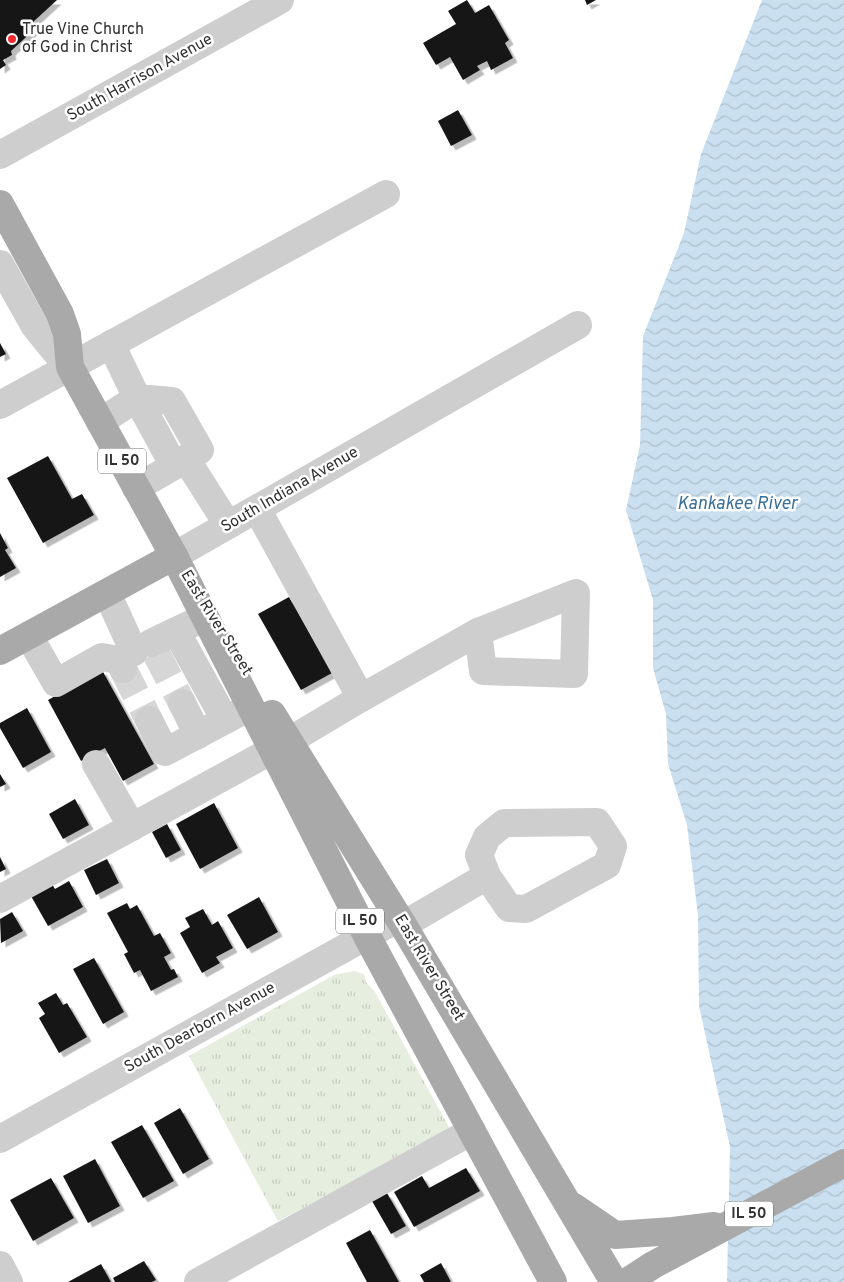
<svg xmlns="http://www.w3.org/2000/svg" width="844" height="1282" viewBox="0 0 844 1282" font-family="Overpass,sans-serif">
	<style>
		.grass { fill: url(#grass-tufts) }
		.water { fill: url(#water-waves) }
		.building { fill: #181818; filter: url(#shadow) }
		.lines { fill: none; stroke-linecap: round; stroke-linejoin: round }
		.minor-tunnel { stroke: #d6d6d6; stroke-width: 28; stroke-dasharray: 28 14; stroke-linecap: butt }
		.minor { stroke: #cecece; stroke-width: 28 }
		.major { stroke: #a9a9a9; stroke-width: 28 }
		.poi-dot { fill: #f02b2f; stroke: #fff; stroke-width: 2 }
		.labels { text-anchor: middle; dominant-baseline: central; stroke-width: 5; stroke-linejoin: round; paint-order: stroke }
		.shield { fill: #fff; stroke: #6f6f6f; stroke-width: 1 }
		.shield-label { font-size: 15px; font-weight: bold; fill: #313131 }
		.poi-label { font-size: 16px; fill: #313131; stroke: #fff; text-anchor: start }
		.street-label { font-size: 16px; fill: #313131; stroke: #fff }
		.water-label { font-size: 18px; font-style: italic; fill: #396f99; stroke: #fff }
	</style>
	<defs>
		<pattern id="grass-tufts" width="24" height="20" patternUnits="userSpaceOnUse" patternTransform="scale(1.25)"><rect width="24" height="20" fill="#e6eedf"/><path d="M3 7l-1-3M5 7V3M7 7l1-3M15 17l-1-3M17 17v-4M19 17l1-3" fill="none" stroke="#c6cdc0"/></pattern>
		<pattern id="water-waves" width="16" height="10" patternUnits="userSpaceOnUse" patternTransform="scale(1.25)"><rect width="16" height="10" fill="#cadfef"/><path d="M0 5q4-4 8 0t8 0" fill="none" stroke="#aec0cd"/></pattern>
		<filter id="shadow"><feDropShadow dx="4.5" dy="4.5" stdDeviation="0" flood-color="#0004"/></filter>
	</defs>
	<rect width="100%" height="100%" fill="#fff"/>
	<path class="grass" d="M354,971L364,974L366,982L375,992L451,1131L278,1221L189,1056L334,975Z"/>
	<path class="water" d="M762,0H844V1282H727L730,1147L699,1006L698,915L687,825L668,764L666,714L653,668V600L626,510L640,445L643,336L684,233L701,154Z"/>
	<g class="building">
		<path d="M0,0H57L32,23L37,27L11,51L12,55L3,60L6,65L0,69Z"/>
		<path d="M467,0L475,13L489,5L509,40L505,43L513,58L491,70L487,61L477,66L480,70L463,80L450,57L436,65L423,43L456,24L448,11Z"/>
		<path d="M585,0H596L587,5Z"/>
		<path d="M458,110L472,135L451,146L438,121Z"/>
		<path d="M0,343L6,354L0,357Z"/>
		<path d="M48,456L72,499L82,494L94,515L43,543L7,478Z"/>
		<path d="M0,533L8,548L5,550L16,568L0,577Z"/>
		<path d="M289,597L332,673L301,690L258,614Z"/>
		<path d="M102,670L154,764L123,781L105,748L81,761L48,700Z"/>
		<path d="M27,708L51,752L23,768L0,728V723Z"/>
		<path d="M0,774L6,784L0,787Z"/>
		<path d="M75,799L89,825L63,839L49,814Z"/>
		<path d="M214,803L238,848L200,869L176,824Z"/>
		<path d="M167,824L181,850L166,858L152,832Z"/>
		<path d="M0,857L6,869L0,872Z"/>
		<path d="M107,859L119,883L96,895L84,870Z"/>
		<path d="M69,881L83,907L48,926L31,896L52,884L55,889Z"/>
		<path d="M259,897L278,932L247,949L227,915Z"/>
		<path d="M127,903L130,909L137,905L154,936L160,933L171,953L164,957L171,970L174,969L178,977L151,991L140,970L134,973L124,954L128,952L107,913Z"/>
		<path d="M203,909L212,925L218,921L233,948L216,957L220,963L202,973L180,933L190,927L185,918Z"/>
		<path d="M12,912L23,931L1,943L0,919Z"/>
		<path d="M94,958L124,1012L103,1024L73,969Z"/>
		<path d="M56,993L63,1005L67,1003L87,1037L59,1053L39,1018L45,1014L38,1003Z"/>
		<path d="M180,1108L209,1159L183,1174L154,1123Z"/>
		<path d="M142,1125L174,1181L143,1198L111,1142Z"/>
		<path d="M95,1159L120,1206L88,1223L63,1176Z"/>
		<path d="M466,1168L480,1191L414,1227L394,1192L422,1176L429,1188Z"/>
		<path d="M51,1178L74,1218L33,1241L10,1200Z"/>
		<path d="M387,1193L406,1226L391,1234L372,1201Z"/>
		<path d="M370,1230L399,1282H367L346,1243Z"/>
		<path d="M144,1261L156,1280L152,1282H115L113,1278Z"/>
		<path d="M441,1263L451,1282H424L420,1275Z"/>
		<path d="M101,1264L111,1282H68Z"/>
	</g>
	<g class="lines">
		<g class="minor-tunnel">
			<path d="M156,653L182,703"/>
			<path d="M123,669L149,720"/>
		</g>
		<g class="minor">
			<path d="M0,155L280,0"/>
			<path d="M0,264L34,325L54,350L70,367"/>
			<path d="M111,344L137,398L172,401L200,450L174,466"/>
			<path d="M0,405L386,194"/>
			<path d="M100,422L137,398L174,466L136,488"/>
			<path d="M186,459L228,525"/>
			<path d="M174,556L578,325"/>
			<path d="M107,593L134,652L119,660L123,669"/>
			<path d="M176,631L225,720"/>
			<path d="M29,636L56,683L102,657L119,660"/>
			<path d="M151,643L193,623"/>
			<path d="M361,698L478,632L576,593L574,674L483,671L478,632"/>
			<path d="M182,703L198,735"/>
			<path d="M149,720L165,752L250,707"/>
			<path d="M96,764L132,827"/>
			<path d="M0,899L289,741L361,698L257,509"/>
			<path d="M403,925L487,876L479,855L487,837L504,823L597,822L613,846L607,865L526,909L509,908L487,876"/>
			<path d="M0,1139L399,918"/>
			<path d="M0,1265L9,1282"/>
			<path d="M198,1282L472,1131"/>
		</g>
		<g class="major">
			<path d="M0,204L60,314L67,334L70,367L174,556L367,936L553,1282"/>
			<path d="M0,651L174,556"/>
			<path d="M272,714L403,925L614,1282"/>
			<path d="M574,1207L615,1235L673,1231L714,1226"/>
			<path d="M627,1282L653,1265L844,1163"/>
		</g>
	</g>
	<circle class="poi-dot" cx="12" cy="39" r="5"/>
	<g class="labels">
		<g class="shield">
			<rect x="98" y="448.5" width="48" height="25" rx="4"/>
			<rect x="336" y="908.5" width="48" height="25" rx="4"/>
			<rect x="725" y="1201.5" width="48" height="25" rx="4"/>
		</g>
		<g class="shield-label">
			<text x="122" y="461">IL 50</text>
			<text x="360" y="921">IL 50</text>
			<text x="749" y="1214">IL 50</text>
		</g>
		<g class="poi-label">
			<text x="22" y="30">True Vine Church<tspan x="22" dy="18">of God in Christ</tspan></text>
		</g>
		<g class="street-label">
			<text transform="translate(140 78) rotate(-29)">South Harrison Avenue</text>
			<text transform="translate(290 490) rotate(-30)">South Indiana Avenue</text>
			<text transform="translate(216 623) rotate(58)">East River Street</text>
			<text transform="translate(429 968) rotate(59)">East River Street</text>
			<text transform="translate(200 1028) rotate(-29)">South Dearborn Avenue</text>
		</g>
		<g class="water-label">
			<text x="737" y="504">Kankakee River</text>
		</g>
	</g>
</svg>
